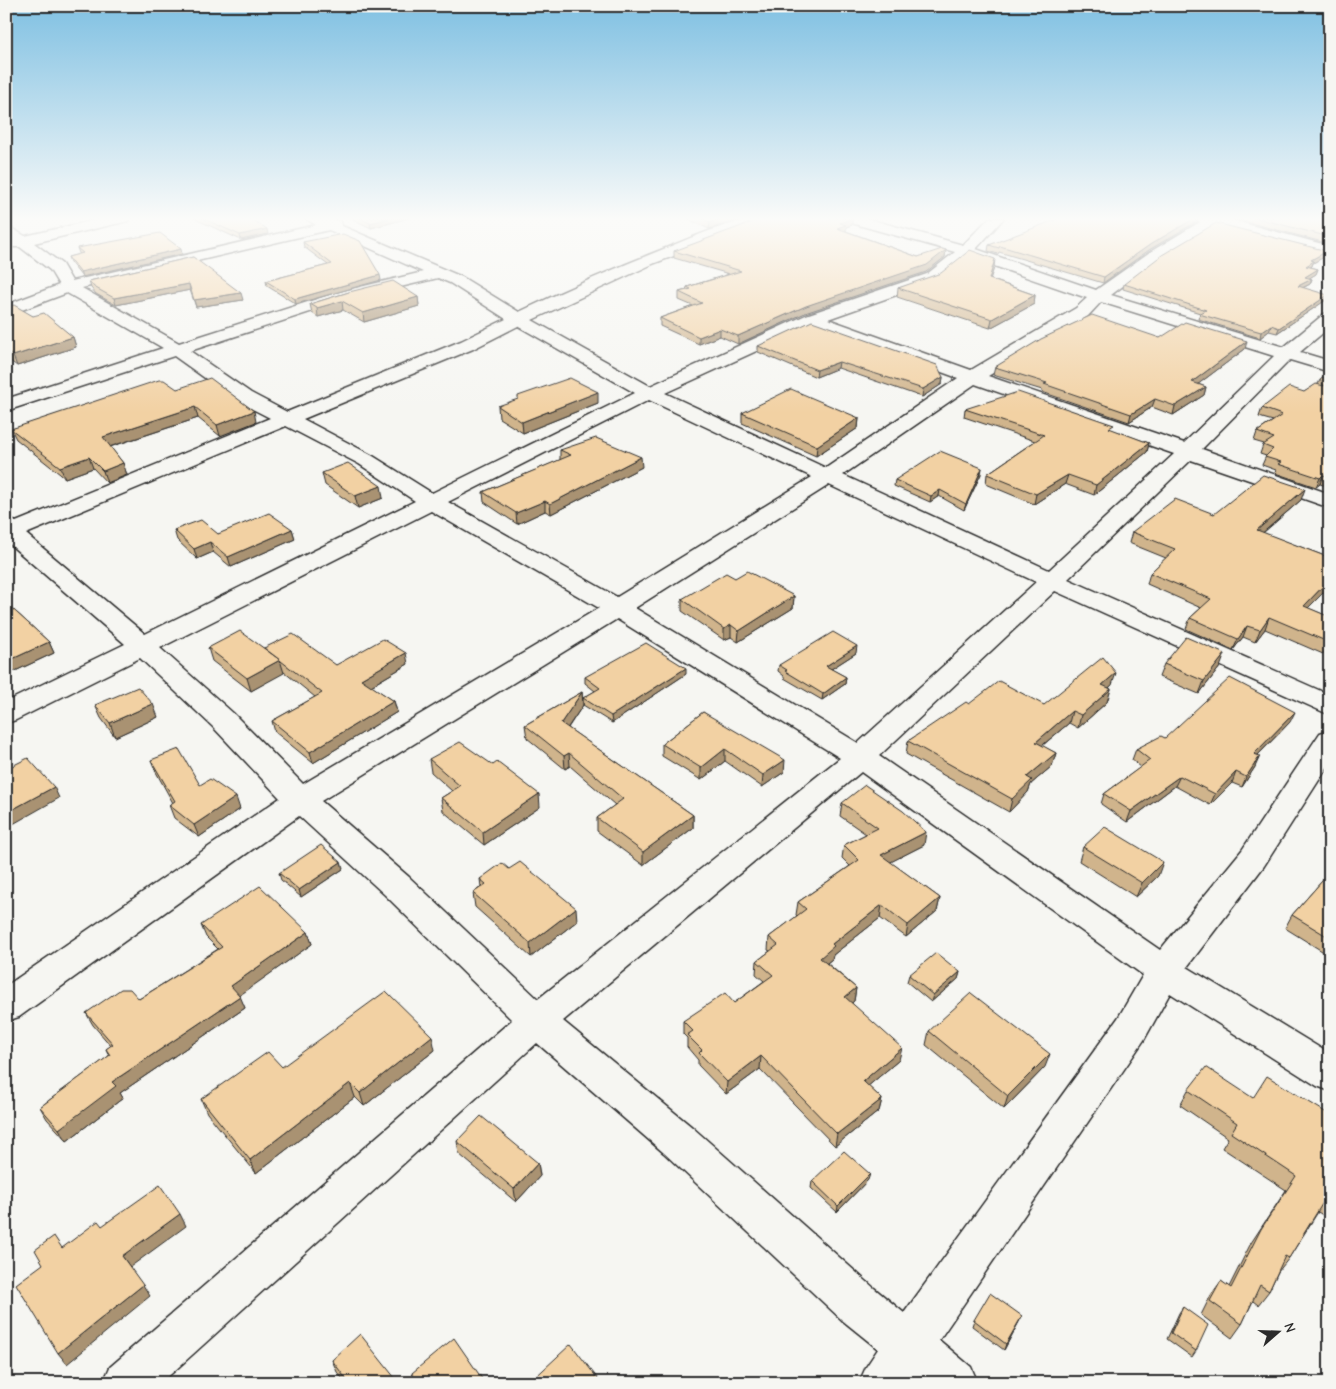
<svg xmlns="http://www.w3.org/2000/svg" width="1336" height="1389" viewBox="0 0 1336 1389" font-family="'Comic Neue',sans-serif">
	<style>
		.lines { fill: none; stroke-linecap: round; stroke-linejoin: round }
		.minor-casing { stroke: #2b2b2b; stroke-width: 3 }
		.minor { fill: #f6f6f2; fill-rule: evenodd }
		.wall { fill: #d0b48c; stroke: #2b2b2b }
		.shaded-wall { fill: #a99272; stroke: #2b2b2b }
		.building { fill: #f2d1a3; stroke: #2b2b2b }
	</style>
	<rect width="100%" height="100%" fill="#f6f6f2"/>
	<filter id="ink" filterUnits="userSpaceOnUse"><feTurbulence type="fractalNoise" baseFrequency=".02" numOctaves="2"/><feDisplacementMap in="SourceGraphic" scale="10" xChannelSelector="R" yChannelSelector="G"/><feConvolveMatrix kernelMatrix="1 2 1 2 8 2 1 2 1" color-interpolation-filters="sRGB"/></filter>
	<g filter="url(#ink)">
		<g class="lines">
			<defs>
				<path id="minor" d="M104,218H130L128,221L34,243L62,264L72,281L316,225L305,218L341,221L342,226L462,277L519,312C569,288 620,266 671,246C703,233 736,218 770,218L768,221L655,263L532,320L650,386L806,315L927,274L955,252L844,221L842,218H865L963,245L989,218H1004L976,249L1096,290L1150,252L1200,222L1194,218H1224L1330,246V255L1214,226L1160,258L1111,295L1284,347L1324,314L1330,313V327L1300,352L1330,361V372L1290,360L1202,449L1330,494V508L1191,460L1068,579L1330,695V715L1055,591L879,756L1160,950L1242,850L1320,733L1330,730V763L1264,866L1187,967L1330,1054V1091L1317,1086L1170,993L1144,1040L939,1340L971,1367L978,1383H918L913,1378L910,1383H859L866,1367L878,1349L842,1320L664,1153L537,1043L161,1383H103L110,1367L512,1020L385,895L299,816L19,1017L6,1021V986L280,798L213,727L140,658L16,720L6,723V702L125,644L6,541V518L16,522L270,418L237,401L174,356L6,411V399L163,348L67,293L6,316V305L59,285L50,270L20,247H7L6,241L11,240L6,236V225L25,236ZM329,230L423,272L339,292L179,343L82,288ZM968,257L1087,298L1076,308L971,370L828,319L939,280ZM438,278L450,283L506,319L461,341L287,412L251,393L190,351L350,299ZM1101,302L1274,356L1184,443L988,376L1088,316ZM813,325L958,378L826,468L665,393ZM518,326L635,393L432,493L373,456L303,419L473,349ZM975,384L1174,454L1049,570L843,475ZM649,400L812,477L617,597L448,502ZM286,426L359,464L415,501L145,634L26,534ZM829,485L1036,582L858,743L635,608ZM431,511L599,608L303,784L233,713L160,648ZM617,619L840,758L538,999L409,877L321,801ZM861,772L1143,975L1118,1018L904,1313L874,1288L692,1127L563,1021Z"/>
			</defs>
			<use href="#minor" class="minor-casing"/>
			<use href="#minor" class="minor"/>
		</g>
		<g class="wall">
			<path d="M193,218H252H251L268,234L241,240Z"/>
			<path d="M351,218H409L371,228Z"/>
			<path d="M686,218H752L744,219L709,229Z"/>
			<path d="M852,218V225L846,227V231L918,257L946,250L945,257L926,272L805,313L738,344L720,336L699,344L660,326V318L693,306L679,300V292L686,290L687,287L729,274L674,258V251Z"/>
			<path d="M1232,218H1330V244Z"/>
			<path d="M1196,222L1149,250L1103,283L999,252L998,254L988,251L989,245Z"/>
			<path d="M303,242L381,280L296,304L267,286L266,281L328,265L304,247Z"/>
			<path d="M77,248L182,254L82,277L70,262L68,257L80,254L79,253Z"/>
			<path d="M1326,256L1313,263L1312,266L1311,267L1318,269L1316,274L1309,278L1312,279L1310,284L1303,288L1326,300L1277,333L1269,331L1260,338L1198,319L1200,313L1123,289L1124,284Z"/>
			<path d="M193,257L243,300L196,307L190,290L116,305L96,294L91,288L89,281Z"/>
			<path d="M994,268L990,279L1035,295L1034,304L990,328L897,297L898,288Z"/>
			<path d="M349,292L418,297L419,306L364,322L343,310L318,317L312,313L310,304Z"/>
			<path d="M6,307L33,316L73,337L76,347L17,366L6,358Z"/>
			<path d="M1160,338L1245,349L1198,384L1206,387L1204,395L1173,415L1152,407L1129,422L1042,392V390L993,375L995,367Z"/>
			<path d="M758,346L943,377L942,384L922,397L838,368L816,377L758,352Z"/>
			<path d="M1330,373V487L1320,484L1316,487L1275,473L1276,470L1262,465L1266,456L1260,454L1263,445L1264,444L1254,441L1257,432L1273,421L1259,417L1262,408L1304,392L1318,384L1320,380Z"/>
			<path d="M177,389L256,422L220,436L198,418L110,447L123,463L127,475L107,483L93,468L65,478L16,439L11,429Z"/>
			<path d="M598,403L523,433L499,418L498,406Z"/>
			<path d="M965,409L1112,430L1149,443L1147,452L1094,495L1065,484L1034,504L986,484L987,474L1035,441L964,417Z"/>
			<path d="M742,413L859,418L858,428L816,456L742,423Z"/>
			<path d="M560,450L642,467L551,514L545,511L517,524L484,502L483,492L560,460Z"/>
			<path d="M322,473L383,498L358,508L325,485Z"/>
			<path d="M981,474L964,510L939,496L930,502L894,486L895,480Z"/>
			<path d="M1301,500L1263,533L1330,558V586L1308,608L1330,617V646L1323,654L1265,629L1255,642L1243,637L1233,650L1186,629L1190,618L1201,608L1147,584L1150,573L1166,558L1129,543L1132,532L1214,514Z"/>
			<path d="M292,529L295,539L231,567L213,552L197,559L177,540L174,530L218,534Z"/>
			<path d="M735,578L794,596L793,608L738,642L731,637L724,640L682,611V599Z"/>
			<path d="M6,603L49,642L54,653L13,672L6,665Z"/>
			<path d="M208,648H264L336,665L408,664L371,686L394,701L397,712L313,763L275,732L272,721L315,697L284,672L251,691L212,661Z"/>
			<path d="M856,653L831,669L846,677L845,684L822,700L784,678V676L778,671L779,665Z"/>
			<path d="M1164,664L1220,667L1199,694L1159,677Z"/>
			<path d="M686,674L612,723L583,705V698L595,691L585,683V677Z"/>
			<path d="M1112,685L1109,688L1111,689L1107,702L1078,728L1069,723L1042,746L1056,753L1052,766L1031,784L1028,792L1009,812L906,754L908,741L969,704L1044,705Z"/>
			<path d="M582,692L583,705L568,728L693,815V828L643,865L597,831V818L615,805L570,766L565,769L527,738L525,725Z"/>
			<path d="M95,705L158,717L115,737L101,718Z"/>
			<path d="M703,712L784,772L762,787L725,761L701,780L662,756V744Z"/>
			<path d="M1290,722L1258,755L1255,767L1242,787L1232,783L1210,805L1175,786L1127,822L1101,804L1104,794L1141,767L1132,760L1136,749L1165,738Z"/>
			<path d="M429,759L493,765L540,807L484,845L443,811L441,798L452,791L431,772Z"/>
			<path d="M151,760L240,809L199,837L174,818L169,805L173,803L156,772Z"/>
			<path d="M842,803L924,845L890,862L940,898L937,911L906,937L880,918L833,955L832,959L827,963L856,988L854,1001L852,1003L899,1060L868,1086L882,1099L879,1111L835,1146L760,1069L726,1094L698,1065V1060L687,1047V1038L683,1034V1021L734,1003L764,981L756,974L757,961L770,951L768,950L769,937L797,916L796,915L798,902L850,866L842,858L844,845L866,834L840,816Z"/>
			<path d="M1083,847L1158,876L1136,897L1079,861Z"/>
			<path d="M343,869L301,897L281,880L279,873Z"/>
			<path d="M509,869L577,921L531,957L475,907L473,893L481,887L480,879Z"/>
			<path d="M1330,872V956L1285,928L1292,915Z"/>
			<path d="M201,925L308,932L312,944L239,995L245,1008L120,1093L123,1098L67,1141L47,1119L40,1107L109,1056L106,1049L111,1046L93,1025L86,1013L139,999L218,949L206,937Z"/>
			<path d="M960,972L958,979L931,1002L907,982L909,975Z"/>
			<path d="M929,1031L1045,1067L1004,1109L926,1045Z"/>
			<path d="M435,1050L364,1106L355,1097L256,1173L207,1113L201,1099L282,1067Z"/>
			<path d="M1188,1090L1253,1098L1330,1115V1220L1318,1212L1289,1258L1278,1272L1269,1291L1258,1305L1253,1301L1242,1324L1232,1338L1201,1315L1211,1295L1221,1281L1229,1287L1251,1243L1286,1190L1222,1148L1228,1138L1180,1105Z"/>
			<path d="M457,1141L538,1163L540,1176L516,1202L459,1154Z"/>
			<path d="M868,1180L837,1212L811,1188L812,1181Z"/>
			<path d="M1183,1307L1196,1351L1192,1357L1167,1339L1179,1313Z"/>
			<path d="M1022,1316L1004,1350L972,1326L974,1320Z"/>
			<path d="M332,1360L399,1383H346L337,1372Z"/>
			<path d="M412,1373L485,1383H415Z"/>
		</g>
		<g class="shaded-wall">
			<path d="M390,218H409L371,228L370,223Z"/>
			<path d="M723,218H752L744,219L709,229L710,222Z"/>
			<path d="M852,218V225L846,227V232L837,228L840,223Z"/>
			<path d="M1195,218H1198L1196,222L1149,250L1103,283L1104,277L1151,244Z"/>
			<path d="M267,229L268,234L241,240L240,235Z"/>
			<path d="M181,249L182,254L82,277L80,272Z"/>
			<path d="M946,250L945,257L926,272L805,313L738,344V336L806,306Z"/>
			<path d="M1327,251L1326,256L1313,263L1312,266L1304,271L1306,266L1311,260Z"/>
			<path d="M995,259L994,268L987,288L989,279Z"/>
			<path d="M1318,269L1316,274L1303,282L1305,277Z"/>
			<path d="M380,275L381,280L296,304L295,299Z"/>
			<path d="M1312,279L1310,284L1296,291L1298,286Z"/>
			<path d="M189,284L190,290L116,305L114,298Z"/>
			<path d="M241,293L243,300L196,307L194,300Z"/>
			<path d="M1035,295L1034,304L990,328L992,319Z"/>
			<path d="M1328,295L1326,300L1277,333L1279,328Z"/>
			<path d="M418,297L419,306L364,322L363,313Z"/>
			<path d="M342,301L343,310L318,317L317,308Z"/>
			<path d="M1271,325L1269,331L1260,338L1261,332Z"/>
			<path d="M720,329V336L699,344V337Z"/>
			<path d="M73,337L76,347L17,366L13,356Z"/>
			<path d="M1247,341L1245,349L1189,391L1192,382Z"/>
			<path d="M839,362L838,368L816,377L817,370Z"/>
			<path d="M943,377L942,384L922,397L923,389Z"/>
			<path d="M1206,387L1204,395L1173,415L1175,406Z"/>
			<path d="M598,392V403L523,433L522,422Z"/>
			<path d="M1155,399L1152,407L1129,422L1131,414Z"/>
			<path d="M195,407L198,418L106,448L103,437Z"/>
			<path d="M254,411L256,422L220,436L217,425Z"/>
			<path d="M859,418L858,428L816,456L817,446Z"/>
			<path d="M1149,443L1147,452L1094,495L1096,485Z"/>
			<path d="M89,457L93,468L65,478L60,467Z"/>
			<path d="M641,457L642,467L551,514L550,504Z"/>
			<path d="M123,463L127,475L107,483L103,471Z"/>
			<path d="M982,468L981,474L964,510L966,504Z"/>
			<path d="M1068,475L1065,484L1034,504L1036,494Z"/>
			<path d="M1323,475L1320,484L1316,487L1320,478Z"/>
			<path d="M381,486L383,498L358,508L355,496Z"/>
			<path d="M1305,489L1301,500L1253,541L1257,530Z"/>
			<path d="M940,490L939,496L930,502L931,496Z"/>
			<path d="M545,501V511L517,524L516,513Z"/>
			<path d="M292,529L295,539L231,567L228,557Z"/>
			<path d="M210,542L213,552L197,559L194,549Z"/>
			<path d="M1330,579V586L1299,617L1304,606Z"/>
			<path d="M794,596L793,608L738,642L739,631Z"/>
			<path d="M1269,617L1265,629L1255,642L1260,630Z"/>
			<path d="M731,625V637L724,640V629Z"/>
			<path d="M1247,626L1243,637L1233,650L1238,639Z"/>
			<path d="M1330,640V646L1323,654L1328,642Z"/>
			<path d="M49,642L54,653L13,672L8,661Z"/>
			<path d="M857,646L856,653L825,673L826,666Z"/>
			<path d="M406,653L408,664L364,690L361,679Z"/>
			<path d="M1225,654L1220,667L1199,694L1204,681Z"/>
			<path d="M280,660L284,673L251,691L247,678Z"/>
			<path d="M686,668V674L612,723L611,716Z"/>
			<path d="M1116,673L1112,685L1098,697L1102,685Z"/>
			<path d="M846,677L845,684L822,700L823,694Z"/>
			<path d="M1111,689L1107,702L1078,728L1081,715Z"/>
			<path d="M582,692L583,705L562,736L561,723Z"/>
			<path d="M394,701L397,712L313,763L310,752Z"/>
			<path d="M153,704L158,717L115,737L110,723Z"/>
			<path d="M1072,711L1069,723L1032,754L1036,742Z"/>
			<path d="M1295,712L1290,722L1249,764L1254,754Z"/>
			<path d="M725,749V761L701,780V768Z"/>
			<path d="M569,753L570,766L565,769L564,756Z"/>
			<path d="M1056,753L1052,766L1031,784L1028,792L1009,812L1012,799L1027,777Z"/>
			<path d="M1260,756L1255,767L1242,787L1246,777Z"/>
			<path d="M785,760L784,772L762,787L763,775Z"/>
			<path d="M1236,772L1232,783L1210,805L1215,794Z"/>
			<path d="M1180,776L1175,786L1127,822L1131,811Z"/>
			<path d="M54,787L59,798L6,828V813Z"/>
			<path d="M539,794L540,807L484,845L483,832Z"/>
			<path d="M236,797L240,809L199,837L194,825Z"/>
			<path d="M693,815V828L643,865V852Z"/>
			<path d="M926,832L924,845L879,868L881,855Z"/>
			<path d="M341,862L343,869L301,897L299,890Z"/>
			<path d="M1163,862L1158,876L1136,897L1142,883Z"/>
			<path d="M940,898L937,911L906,937L908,925Z"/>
			<path d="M882,905L880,918L833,955L832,959L818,970L820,958L832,944Z"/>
			<path d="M576,908L577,921L531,957L530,943Z"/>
			<path d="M308,932L312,944L236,998L231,986Z"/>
			<path d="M960,972L958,979L931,1002L933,995Z"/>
			<path d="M856,988L854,1001L843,1010L845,997Z"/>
			<path d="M240,996L245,1008L120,1093L123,1098L67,1141L59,1129L112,1082Z"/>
			<path d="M432,1036L435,1050L364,1106L360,1093Z"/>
			<path d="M902,1048L899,1060L860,1093L863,1081Z"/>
			<path d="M1050,1054L1045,1067L1004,1109L1008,1096Z"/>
			<path d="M761,1056L760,1069L726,1094L727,1082Z"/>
			<path d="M350,1083L355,1097L256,1173L250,1160Z"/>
			<path d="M882,1099L879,1111L835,1146L837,1134Z"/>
			<path d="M538,1163L540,1176L516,1202L514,1189Z"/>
			<path d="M870,1174L868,1180L837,1212L838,1206Z"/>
			<path d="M180,1214L186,1226L130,1267L122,1256Z"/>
			<path d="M143,1285L150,1296L67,1364L58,1353Z"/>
			<path d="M1022,1316L1019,1322L1004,1350L1006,1344Z"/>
		</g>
		<g class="building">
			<path d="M202,218H250L267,229L240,235Z"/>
			<path d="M359,218H390L370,223Z"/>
			<path d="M701,218H723L710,222Z"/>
			<path d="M763,218H852L840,223L846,225L837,228L918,257L942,249L946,250L927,265L806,306L738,336L720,329L699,337L660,318L702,303L679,292L691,289L687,287L741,271L674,251Z"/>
			<path d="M1060,218H1195L1151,244L1104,277L1000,246L999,248L989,245Z"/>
			<path d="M1256,218H1330V237Z"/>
			<path d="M1216,223L1327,251L1311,260L1314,261L1306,266L1318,269L1305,277L1312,279L1298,286L1328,295L1279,328L1271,325L1261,332L1199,314L1206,310L1124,284L1162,255Z"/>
			<path d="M160,233L181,249L80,272L68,257L83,253L77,248Z"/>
			<path d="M343,234L360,241L380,275L295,299L266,281L332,264L303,242Z"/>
			<path d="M970,250L995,259L989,279L1035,295L992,319L898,288L941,273Z"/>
			<path d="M193,257L241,293L194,300L189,284L114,298L94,287L89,281Z"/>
			<path d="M393,281L418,297L363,313L342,301L317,308L310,304L349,292Z"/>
			<path d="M14,305L33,316L44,313L73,337L13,356L6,351V307Z"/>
			<path d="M1092,315L1160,338L1185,322L1247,341L1192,382L1206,387L1175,406L1155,399L1131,414L1044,384L1047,383L995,367L1041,339Z"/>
			<path d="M812,321L937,365L943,377L923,389L839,362L817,370L758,346Z"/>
			<path d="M1330,373V477L1323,475L1320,478L1278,464L1281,462L1265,457L1273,449L1263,445L1274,438L1257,432L1282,415L1262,408L1289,387L1304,392L1316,384L1324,386L1320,380Z"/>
			<path d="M210,378L254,411L217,425L195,407L103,437L123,463L103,471L89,457L60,467L11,429L159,380H164L177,389Z"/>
			<path d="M570,378L598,392L522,422L498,406L518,399V396Z"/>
			<path d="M791,389L859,418L817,446L742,413Z"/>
			<path d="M1018,392L1114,425L1109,428L1149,443L1096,485L1068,475L1036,494L987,474L1044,435L965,409Z"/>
			<path d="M596,438L641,457L550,504L545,501L516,513L483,492L571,455L560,450Z"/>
			<path d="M940,451L982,468L966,504L940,490L931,496L895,480Z"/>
			<path d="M348,463L381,486L355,496L322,473Z"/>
			<path d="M1263,475L1305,489L1257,530L1330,558V579L1304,606L1330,617V640L1328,642L1269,617L1260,630L1247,626L1238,639L1190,618L1211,599L1150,573L1175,549L1132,532L1175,499L1214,514Z"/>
			<path d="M269,513L292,529L228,557L210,542L194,549L174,530L201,520L218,534Z"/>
			<path d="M747,571L794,596L739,631L731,625L724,629L682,599L726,573L735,578Z"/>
			<path d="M6,603L49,642L8,661L6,659Z"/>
			<path d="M240,631L280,660L247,678L208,648Z"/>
			<path d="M833,632L857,646L826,666L846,677L823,694L785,671L787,670L779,665Z"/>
			<path d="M293,634L336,665L383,639L406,653L361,679L394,701L310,752L272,721L322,693L281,661L280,660L264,648Z"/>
			<path d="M1186,637L1225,654L1204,681L1164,664Z"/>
			<path d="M646,643L686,668L611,716L583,698L600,688L585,677Z"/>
			<path d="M1103,657L1116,673L1102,685L1111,689L1081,715L1072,711L1036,742L1056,753L1027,777L1032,780L1012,799L908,741L966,702L969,704L999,681L1044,705Z"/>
			<path d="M1230,678L1295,712L1254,754L1260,756L1246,777L1236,772L1215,794L1180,776L1131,811L1104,794L1150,760L1136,749L1161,736L1165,738Z"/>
			<path d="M138,687L153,704L110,723L95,705Z"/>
			<path d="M582,692L561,723L693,815L643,852L597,818L623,799L569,753L564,756L525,725Z"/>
			<path d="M703,712L785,760L763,775L725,749L701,768L662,744Z"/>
			<path d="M460,742L493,765L497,762L539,794L483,832L441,798L460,786L429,759Z"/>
			<path d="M179,749L200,785L210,779L236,797L194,825L169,805L175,801L151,760Z"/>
			<path d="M28,758L54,787L6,813V769Z"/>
			<path d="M865,785L903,811L926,832L881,855L940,898L908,925L882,905L832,944L834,946L820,958L856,988L845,997L902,1048L863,1081L882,1099L837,1134L761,1056L727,1082L699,1053L702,1050L687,1035L693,1031L683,1021L725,993L734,1003L773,975L757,961L778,945L769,937L806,909L798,902L859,860L844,845L878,828L842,803Z"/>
			<path d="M1105,827L1163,862L1142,883L1083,847Z"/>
			<path d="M321,845L341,862L299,890L279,873Z"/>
			<path d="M520,862L576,908L530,943L473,893L486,884L480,879L502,863L509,869Z"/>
			<path d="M1330,872V938L1292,915Z"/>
			<path d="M260,886L308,932L231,986L240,996L112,1082L116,1086L59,1129L40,1107L110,1055L106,1049L113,1044L86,1013L121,989H130L139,999L222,947L201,925Z"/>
			<path d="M936,953L960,972L933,995L909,975Z"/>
			<path d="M386,991L432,1036L360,1093L350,1083L250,1160L201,1099L268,1052L282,1067Z"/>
			<path d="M971,993L1050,1054L1008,1096L929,1031Z"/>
			<path d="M1206,1067L1253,1098L1267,1076L1330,1115V1198L1327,1196L1289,1258L1285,1256L1269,1291L1260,1285L1242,1324L1210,1301L1221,1281L1231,1288L1261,1229L1296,1176L1231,1133L1237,1123L1188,1090Z"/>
			<path d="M481,1116L538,1163L514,1189L457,1141Z"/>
			<path d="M844,1151L870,1174L838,1206L812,1181Z"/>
			<path d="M160,1185L180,1214L122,1256L143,1285L58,1353L16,1284L43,1264L35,1250L54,1236L62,1248L98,1221L102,1226Z"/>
			<path d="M990,1293L1022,1316L1006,1344L974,1320Z"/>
			<path d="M1183,1307L1208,1325L1196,1351L1171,1333Z"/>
			<path d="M360,1334L399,1383H349L332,1360Z"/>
			<path d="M454,1338L485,1383H418L412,1373Z"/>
			<path d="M571,1344L601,1383H529Z"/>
		</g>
	</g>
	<linearGradient id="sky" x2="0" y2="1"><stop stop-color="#7fc0e2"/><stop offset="0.53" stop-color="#fbfbf9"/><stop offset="1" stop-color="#fbfbf9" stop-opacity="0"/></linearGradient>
	<rect width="1336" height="413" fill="url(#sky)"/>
	<rect width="1336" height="1389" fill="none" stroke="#f6f6f2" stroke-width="25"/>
	<rect x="12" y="12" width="1311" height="1364" fill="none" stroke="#2b2b2b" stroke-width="2" filter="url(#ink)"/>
	<g transform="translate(1278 1332) rotate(70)" stroke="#f6f6f2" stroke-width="4" paint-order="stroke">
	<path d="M0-4L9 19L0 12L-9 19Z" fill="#2b2b2b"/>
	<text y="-8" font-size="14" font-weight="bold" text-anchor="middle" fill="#2b2b2b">N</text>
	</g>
</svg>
